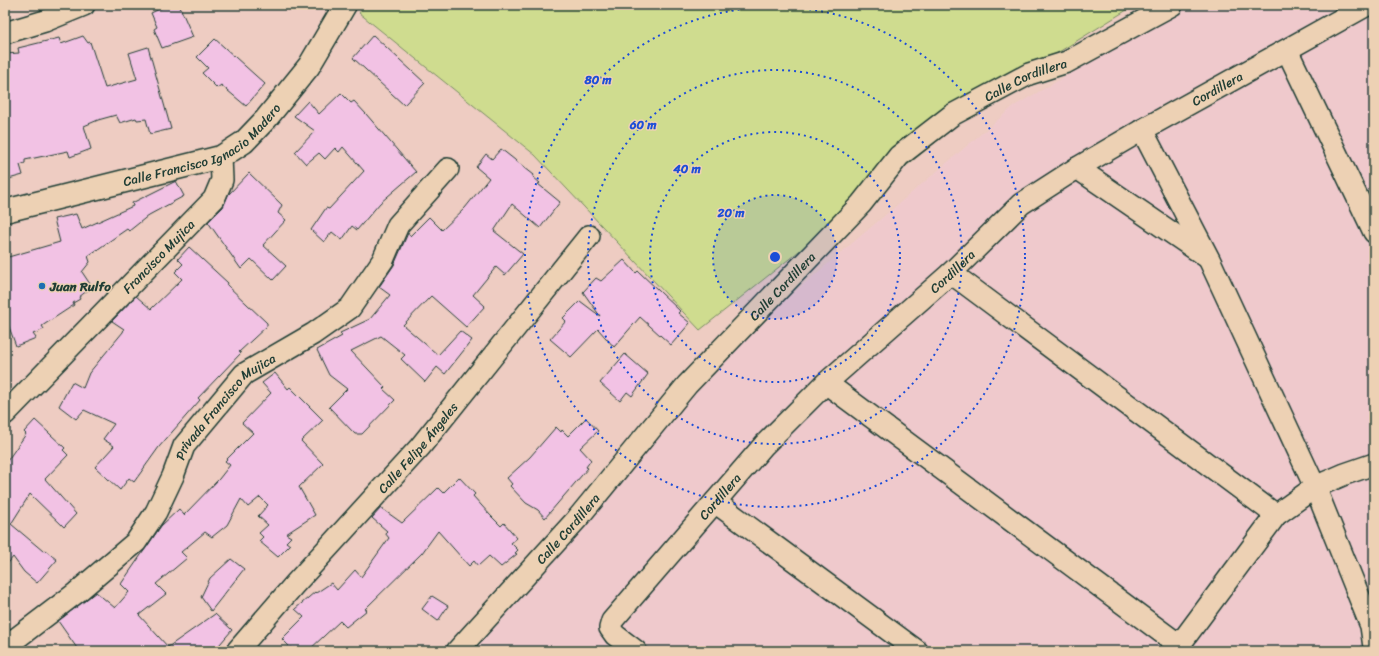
<svg xmlns="http://www.w3.org/2000/svg" width="1379" height="656" viewBox="0 0 1379 656" font-family="Sriracha,sans-serif">
	<style>
		.built { fill: #efc9cc }
		.green { fill: #cfdc8f; stroke: #778c62 }
		.building { fill: #f2c2e4; stroke: #1f3d34 }
		.lines { fill: none; stroke-linecap: round; stroke-linejoin: round }
		.street-casing { stroke: #1f3d34; stroke-width: 24 }
		.secondary-casing { stroke: #1f3d34; stroke-width: 25 }
		.street { stroke: #edd1b4; stroke-width: 21 }
		.secondary { stroke: #edd1b4; stroke-width: 22 }
		.ring { fill: none; stroke: #1d4ed8; stroke-width: 2; stroke-dasharray: 2 4 }
		.poi-dot { fill: #1f6fb2; stroke: #edd1b4; stroke-width: 1.5 }
		.labels { text-anchor: middle; dominant-baseline: central; stroke-width: 3; stroke-linejoin: round; paint-order: stroke }
		.street-label { font-size: 13px; fill: #1f3d34; stroke: #edd1b4 }
		.poi-label { font-size: 13px; font-weight: bold; fill: #1f3d34; stroke: #edd1b4; text-anchor: start }
		.centre { fill: #1d4ed8; stroke: #edd1b4; stroke-width: 2 }
		.ring-label { font-size: 12px; text-anchor: middle; font-weight: bold; fill: #1d4ed8; stroke: #edd1b4; stroke-width: 3; stroke-linejoin: round; paint-order: stroke }
	</style>
	<rect width="100%" height="100%" fill="#eeccc2"/>
	<filter id="ink" filterUnits="userSpaceOnUse"><feTurbulence type="fractalNoise" baseFrequency=".025" numOctaves="2"/><feDisplacementMap in="SourceGraphic" scale="8" xChannelSelector="R" yChannelSelector="G"/><feConvolveMatrix kernelMatrix="1 2 1 2 8 2 1 2 1" color-interpolation-filters="sRGB"/></filter>
	<g filter="url(#ink)">
		<path class="built" d="M1190,5H1374V651H486L476,644L725,351L1014,106Z"/>
		<path class="green" d="M365,5H1135L1015,79L700,330L535,155L359,13Z"/>
		<g class="building">
			<path d="M168,5H179L193,37L162,48L154,29L157,27L151,13Z"/>
			<path d="M373,35L425,83L404,105L353,58Z"/>
			<path d="M83,36L88,43L90,42L105,88L137,79L129,53L148,47L171,129L150,134L146,119L137,120L136,118L120,123L116,115L98,120L84,126L91,149L70,157L68,151L25,160V163L20,165L23,175L5,180V54L19,53L18,48L59,38L61,44Z"/>
			<path d="M215,39L265,84L246,106L221,85L217,88L202,73L208,68L197,57Z"/>
			<path d="M341,93L351,103L354,101L366,114L416,172L380,203L357,230L352,226L342,240L332,232L324,242L311,230L326,208L329,209L364,171L343,147L339,152L335,148L325,159L319,153L306,164L295,152L315,131L294,116L308,101L319,114Z"/>
			<path d="M501,149L534,175L533,177L540,183L538,184L560,202L540,228L512,204L494,231L523,254L505,275L496,267L473,295L485,306L466,327L431,296L403,325L438,355L460,331L472,340L445,374L437,367L425,382L401,359L405,355L381,336L351,351L385,387L383,389L395,400L362,434H355L329,407L347,389L329,375L317,350L342,336L340,333L370,319L390,295L379,287L394,265L408,233L410,236L429,217L442,230L465,208L489,178L476,167L486,154L492,159Z"/>
			<path d="M249,173L282,205L278,213L286,220L263,245L286,266L273,280L251,259L241,269L208,222L223,207L228,195Z"/>
			<path d="M176,181L184,196L149,215L129,231L127,229L88,256L90,262L82,272L92,287L79,297L80,299L73,303L74,305L42,326L44,329L33,334L36,338L16,346L5,316V258L60,242L54,219L76,214L82,229L133,206L132,203Z"/>
			<path d="M189,247L228,283L227,285L267,323V326L239,352L241,353L198,398L200,400L159,447L134,482L129,478L120,490L95,467L114,446L103,439L114,424L84,410L76,419L59,406L72,382L83,388L89,373L123,332L124,329L112,321L136,296L151,309L182,279L175,272L183,264L178,259Z"/>
			<path d="M624,260L636,273L638,271L680,311L678,313L690,323L671,345L640,317L614,347L598,329L571,357L550,339L566,321L563,318L580,301L600,316L583,292L596,278L601,281Z"/>
			<path d="M625,354L648,374L632,396L627,392L620,401L600,383Z"/>
			<path d="M275,373L288,389L290,387L323,420L301,441L323,464L299,487L315,515L286,534L291,537L286,542L290,545L278,557L259,541L263,537L259,533L268,525L258,516L268,505L260,497L248,507L241,499L227,525L212,537L205,532L181,552L187,558L156,584L166,594L139,615L168,647L215,614L232,630L214,651H79L58,621L96,592L115,608L129,592L121,584L161,526L179,509L184,515L219,479L230,465L225,461L253,433L242,423L271,393L262,383Z"/>
			<path d="M586,418L598,431L580,448L591,460L586,467L588,468L545,518L538,510L526,503L510,486L512,484L507,478L530,457L556,427L561,432L562,430L568,436Z"/>
			<path d="M35,420L65,448L63,450L68,455L45,479L76,514L64,527L30,494L11,524L43,551L45,550L57,560L37,583L24,572L13,557L5,567V464L26,434L24,432Z"/>
			<path d="M459,477L475,494L473,496L490,515L501,526L504,523L517,538L511,543L518,550L515,553L517,554L501,567L489,556L478,566L474,561L469,566L438,531L422,553L365,609L367,610L346,627L340,621L308,651H294L282,639L304,617L295,609L315,592L316,593L331,583L337,590L355,570L361,577L389,538L385,533L387,531L372,518L381,508L402,523L438,488L443,493Z"/>
			<path d="M231,559L244,569L211,611L201,597L210,578Z"/>
			<path d="M432,596L448,606L438,621L422,609Z"/>
		</g>
		<g class="lines">
			<defs>
				<g id="street">
					<path d="M5,33L45,21L84,5"/>
					<path d="M1287,50L1374,232"/>
					<path d="M1142,130L1209,259L1315,487L1371,626L1374,647"/>
					<path d="M1077,168L1207,257"/>
					<path d="M951,273L1276,515"/>
					<path d="M826,383L1179,645"/>
					<path id="s1" d="M5,414L214,199L222,180L221,157"/>
					<path d="M715,502L917,651"/>
					<path id="s2" d="M5,647L76,593L136,542L156,512L173,476L184,446L244,374L313,334L350,308L383,260L398,225L448,169"/>
					<path id="s3" d="M237,651L294,585L420,447L589,236"/>
					<path id="s4" d="M457,651L577,519L687,385L861,204L899,156L952,115L1029,74L1067,62L1172,5"/>
					<path id="s5" d="M636,651L615,635L610,628L612,621L764,445L826,383L951,273L1021,204L1077,168L1142,130L1367,5"/>
					<path d="M1175,651L1276,515L1315,487L1345,474L1374,464"/>
				</g>
				<g id="secondary">
					<path id="s6" d="M5,211L221,157L244,142L266,119L309,66L345,5"/>
				</g>
			</defs>
			<use href="#street" class="street-casing"/>
			<use href="#secondary" class="secondary-casing"/>
			<use href="#street" class="street"/>
			<use href="#secondary" class="secondary"/>
		</g>
	</g>
	<circle cx="775" cy="257" r="62" fill="#1d4ed8" fill-opacity=".12"/>
	<g class="ring">
		<circle cx="775" cy="257" r="62"/>
		<circle cx="775" cy="257" r="125"/>
		<circle cx="775" cy="257" r="187"/>
		<circle cx="775" cy="257" r="250"/>
	</g>
	<circle class="poi-dot" cx="42" cy="286" r="4"/>
	<g class="labels">
		<g class="street-label">
			<text stroke="none"><textPath href="#s4" startOffset="813">Calle Cordillera</textPath></text>
			<text stroke="none"><textPath href="#s5" startOffset="855">Cordillera</textPath></text>
			<text stroke="none"><textPath href="#s6" startOffset="211">Calle Francisco Ignacio Madero</textPath></text>
			<text stroke="none"><textPath href="#s1" startOffset="220">Francisco Mujica</textPath></text>
			<text stroke="none"><textPath href="#s5" startOffset="531">Cordillera</textPath></text>
			<text stroke="none"><textPath href="#s4" startOffset="489">Calle Cordillera</textPath></text>
			<text stroke="none"><textPath href="#s2" startOffset="333">Privada Francisco Mujica</textPath></text>
			<text stroke="none"><textPath href="#s3" startOffset="272">Calle Felipe Ángeles</textPath></text>
			<text stroke="none"><textPath href="#s5" startOffset="207">Cordillera</textPath></text>
			<text stroke="none"><textPath href="#s4" startOffset="165">Calle Cordillera</textPath></text>
		</g>
		<g class="poi-label">
			<text x="50" y="286">Juan Rulfo</text>
		</g>
	</g>
	<circle cx="775" cy="257" r="6" class="centre"/>
	<g class="ring-label">
		<text x="598" y="84">80 m</text>
		<text x="643" y="129">60 m</text>
		<text x="687" y="173">40 m</text>
		<text x="731" y="217">20 m</text>
	</g>
	<rect width="1379" height="656" fill="none" stroke="#edd1b4" stroke-width="20"/>
	<rect x="10" y="10" width="1359" height="636" fill="none" stroke="#1f3d34" stroke-width="1.5" filter="url(#ink)"/>
</svg>
